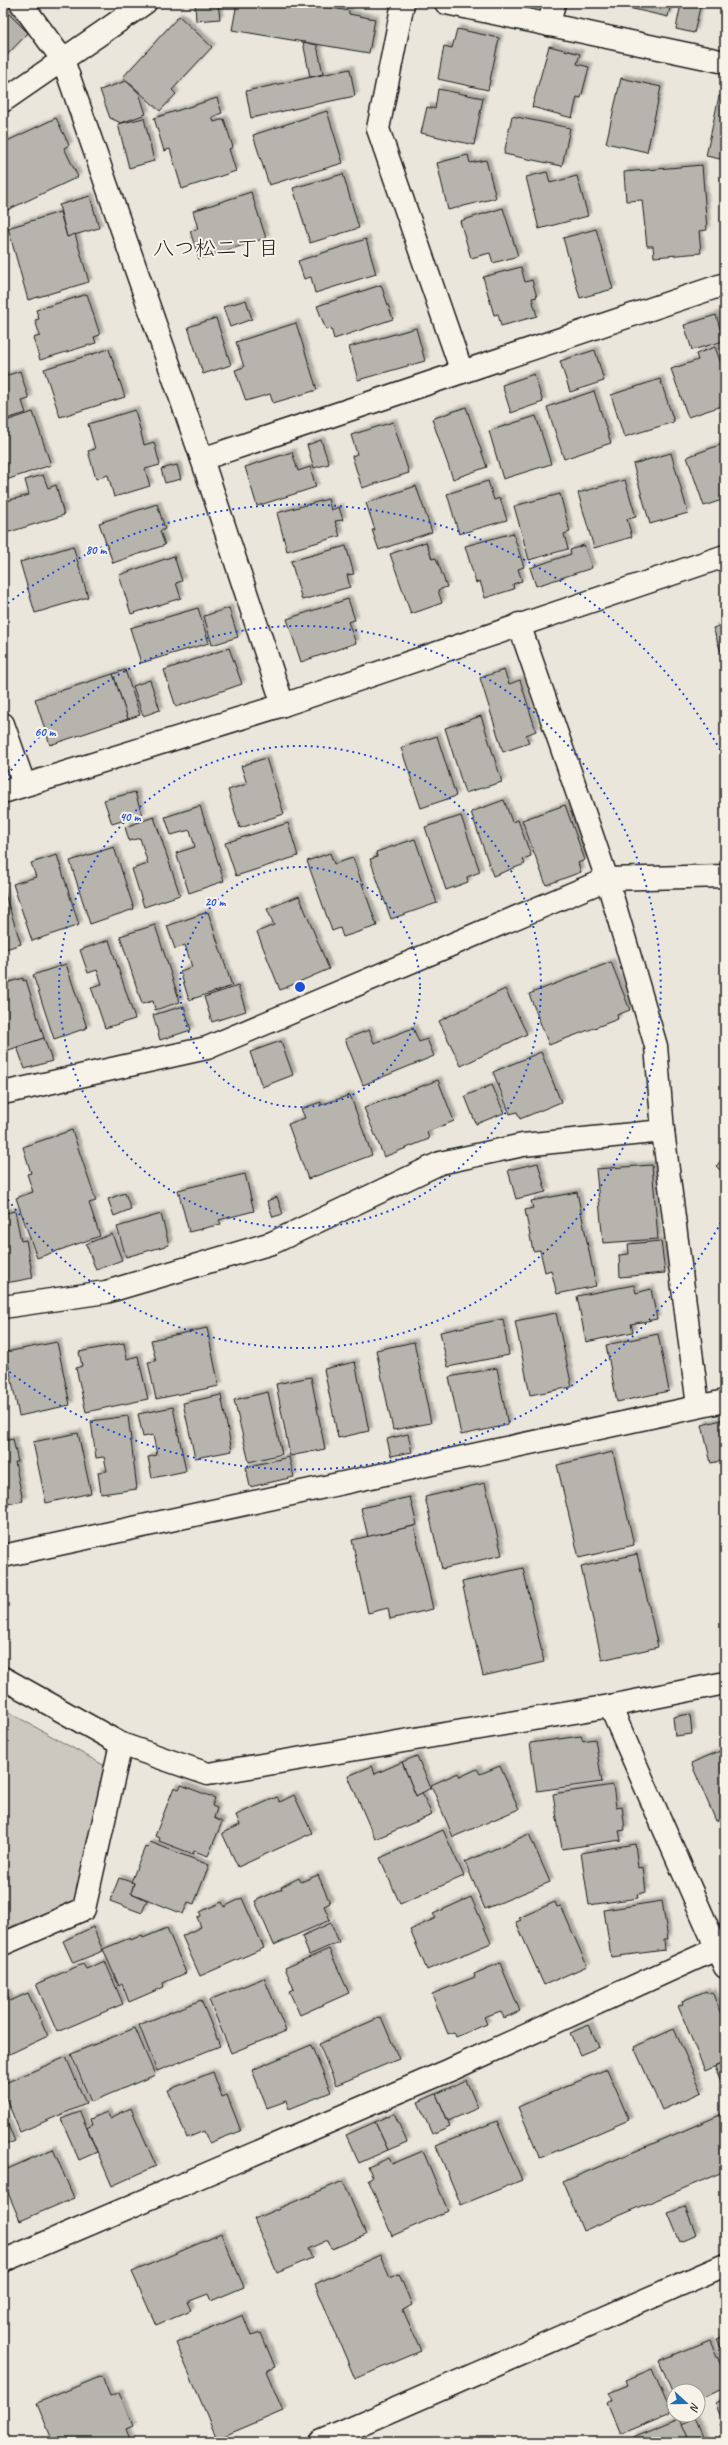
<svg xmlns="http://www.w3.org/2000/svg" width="728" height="2445" viewBox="0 0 728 2445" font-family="Caveat,'Klee One',sans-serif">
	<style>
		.green { fill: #ccc8c0; stroke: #74726e }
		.building { fill: #b6b4ac; stroke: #1c1c1c; filter: url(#shadow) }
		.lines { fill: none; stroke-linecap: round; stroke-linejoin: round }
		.street-casing { stroke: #1c1c1c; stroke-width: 25 }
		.secondary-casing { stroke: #1c1c1c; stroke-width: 25 }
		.street { stroke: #f7f3e8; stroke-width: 22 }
		.secondary { stroke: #f7f3e8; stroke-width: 22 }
		.ring { fill: none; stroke: #1d4ed8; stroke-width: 2; stroke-dasharray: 2 4 }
		.labels { text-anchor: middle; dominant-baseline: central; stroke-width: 4; stroke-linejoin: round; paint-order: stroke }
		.neighbourhood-label { font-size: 21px; fill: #1c1c1c; stroke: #f7f3e8 }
		.centre { fill: #1d4ed8; stroke: #f7f3e8; stroke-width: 2 }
		.ring-label { font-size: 12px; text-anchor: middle; font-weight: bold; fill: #1d4ed8; stroke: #f7f3e8; stroke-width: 4; stroke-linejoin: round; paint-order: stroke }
	</style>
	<defs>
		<filter id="shadow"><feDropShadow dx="3.5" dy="-3.5" stdDeviation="1" flood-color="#0004"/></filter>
	</defs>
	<rect width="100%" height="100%" fill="#eae6dc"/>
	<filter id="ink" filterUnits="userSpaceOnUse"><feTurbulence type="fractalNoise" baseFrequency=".025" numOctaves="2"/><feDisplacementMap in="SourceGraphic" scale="8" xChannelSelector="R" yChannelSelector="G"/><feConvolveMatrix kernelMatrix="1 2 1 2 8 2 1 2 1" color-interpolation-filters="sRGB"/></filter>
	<g filter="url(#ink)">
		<path class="green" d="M3,1709L114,1771L95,1892L3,1930Z"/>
		<g class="building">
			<path d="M195,3H218L220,19L196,21Z"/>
			<path d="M237,3H305L349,11V14L375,19L369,53L232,30Z"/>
			<path d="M607,3H671L668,17Z"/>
			<path d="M681,3H701L694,33L676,29Z"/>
			<path d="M3,8L28,33L3,59Z"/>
			<path d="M179,16L212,47L172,90L176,94L160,111L123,77Z"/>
			<path d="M457,29L499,38L488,90L438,79L444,46L452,48Z"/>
			<path d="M303,42L317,45L323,74L310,77Z"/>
			<path d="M549,46L580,54L577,64L589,67L581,98L577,97L572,118L532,107Z"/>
			<path d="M350,69L355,96L251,118L246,91Z"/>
			<path d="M621,78L661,87L647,152L606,143Z"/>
			<path d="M126,81L139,93L146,114L121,123L110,118L100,90Z"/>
			<path d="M438,89L483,98L474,145L421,133L427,107L435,109Z"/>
			<path d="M719,96L725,98V160L706,156Z"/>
			<path d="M217,98L222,113L212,117L214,122L224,119L233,147L229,149L236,171L182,189L170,149L164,151L154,118Z"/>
			<path d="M327,111L343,163L269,185L253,135Z"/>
			<path d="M512,116L570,128L562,166L504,154Z"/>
			<path d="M56,118L69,145L64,148L78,177L3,212V143Z"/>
			<path d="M144,118L154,161L129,168L118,124Z"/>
			<path d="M468,155L470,163L486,160L496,198L448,210L437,163Z"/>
			<path d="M702,165L707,230L699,231L701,253L654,257L653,246H647L642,200L626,201L624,172Z"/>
			<path d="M547,172L550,183L577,176L588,216L539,229L526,177Z"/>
			<path d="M343,174L359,228L310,243L293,188Z"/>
			<path d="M251,192L266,238L199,259L190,231L198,229L193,211Z"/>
			<path d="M90,196L99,228L67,237L59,205Z"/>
			<path d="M503,208L518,256L493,263L490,253L471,258L460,221Z"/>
			<path d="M60,212L67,237L75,234L89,282L28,300L8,228Z"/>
			<path d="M596,229L613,289L580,298L563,238Z"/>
			<path d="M366,239L376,274L315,293L311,277L304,279L298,261Z"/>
			<path d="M521,267L525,282L532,280L537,297L532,298L537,316L501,326L498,314L494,315L483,277Z"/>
			<path d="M381,285L393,319L334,339L331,328L326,330L317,306Z"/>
			<path d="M87,294L100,335L94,337L96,343L40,360L33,338L40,336L35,320L39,319L36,310Z"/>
			<path d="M246,300L252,319L230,327L223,307Z"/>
			<path d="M716,315L724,341L692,350L684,325Z"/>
			<path d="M216,318L231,365L203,374L188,327Z"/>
			<path d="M296,323L317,390L273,403L270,394L246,401L235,370L244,367L236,342Z"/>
			<path d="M416,328L425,361L358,380L349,347Z"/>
			<path d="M715,347L725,374V405L688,417L671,369L698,360L696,354Z"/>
			<path d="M109,349L125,397L60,417L44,369Z"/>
			<path d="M595,350L604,381L570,392L560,361Z"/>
			<path d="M20,371L29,399L22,401L26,413L3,420V377Z"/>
			<path d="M534,374L543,402L511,413L502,385Z"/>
			<path d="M660,379L674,422L624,437L611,395Z"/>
			<path d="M594,391L611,443L564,459L547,407Z"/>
			<path d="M466,407L487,467L453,479L432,419Z"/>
			<path d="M135,410L144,445L154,442L160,465L145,469L150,486L114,497L108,475L96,479L88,451L95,449L88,424Z"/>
			<path d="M33,412L51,465L3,481V422Z"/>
			<path d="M536,416L551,464L503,479L489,431Z"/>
			<path d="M393,422L409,473L362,488L352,456L357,454L351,435Z"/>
			<path d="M321,440L329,464L314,468L307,445Z"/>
			<path d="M725,443V499L704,506L687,457Z"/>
			<path d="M292,452L298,471L310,467L316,487L257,506L245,467Z"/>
			<path d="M671,453L688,513L650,524L633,464Z"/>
			<path d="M177,465L181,479L165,483L161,469Z"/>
			<path d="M43,475L48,488L56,485L64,515L3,534V502L29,495L25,480Z"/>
			<path d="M625,480L636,517L627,519L632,537L594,548L578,493Z"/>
			<path d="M488,481L494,500L500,498L507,520L459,534L447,494Z"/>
			<path d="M416,486L432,532L379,550L372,530H375L366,503Z"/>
			<path d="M560,494L570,532L564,534L568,549L529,560L514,506Z"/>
			<path d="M328,499L331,510L339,507L343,520L335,521L340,536L287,551L277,513Z"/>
			<path d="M157,504L165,529L160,531L165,545L113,563L99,523Z"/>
			<path d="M513,533L524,567L518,569L522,581L513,584L514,589L485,598L480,581L476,583L465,546Z"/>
			<path d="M426,542L432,559L436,558L447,587L438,590L442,603L411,614L390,554Z"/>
			<path d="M584,545L592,568L536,586L530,568L571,554L570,550Z"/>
			<path d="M73,546L88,597L35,613L20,562Z"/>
			<path d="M346,546L354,574L347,575L350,587L302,600L291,561Z"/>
			<path d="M174,556L182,581L176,583L181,598L131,614L119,575Z"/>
			<path d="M348,599L355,620L348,622L356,643L301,662L287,619Z"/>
			<path d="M198,608L209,643L141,663L130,628Z"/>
			<path d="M229,608L238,637L212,645L204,616Z"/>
			<path d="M725,624V664L713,628Z"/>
			<path d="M229,648L242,684L176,707L164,670Z"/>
			<path d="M125,670L140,715L128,719L113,674Z"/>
			<path d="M504,670L509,684L520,680L536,731L526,735L529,743L503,752L480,678Z"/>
			<path d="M113,674L128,719L50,745L35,699Z"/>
			<path d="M150,680L160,710L143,716L133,686Z"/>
			<path d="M481,716L502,782L465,793L445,728Z"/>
			<path d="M437,736L456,796L421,808L401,748Z"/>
			<path d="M266,758L284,814L240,828L228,790L247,784L241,766Z"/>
			<path d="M135,792L142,815L112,824L104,800Z"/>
			<path d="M504,800L512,822L518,820L531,856L523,859L525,864L493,876L471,812Z"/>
			<path d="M565,805L585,860L578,863L581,872L546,885L522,820Z"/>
			<path d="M200,806L224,881L189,893L176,853L195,847L190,830L171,835L165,817Z"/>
			<path d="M461,816L480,872L467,877L468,882L446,890L425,827Z"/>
			<path d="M154,817L180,895L144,907L132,869L148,864L140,838L129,841L125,827Z"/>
			<path d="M288,823L298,856L236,876L225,843Z"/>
			<path d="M415,839L437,903L391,919L370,859L377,857L376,852Z"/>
			<path d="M114,847L134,909L90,924L70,861Z"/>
			<path d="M330,853L334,864L353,858L377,926L343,937L340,928L332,931L307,861Z"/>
			<path d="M57,855L79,925L32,941L13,884L36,877L31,863Z"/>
			<path d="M3,888L21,944L3,950Z"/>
			<path d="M299,896L329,969L280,990L257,932L274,925L267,909Z"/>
			<path d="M208,912L232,986L189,1000L180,971L192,967L185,945L175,949L167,926Z"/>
			<path d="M155,925L180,1002L155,1010L153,1001L142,1004L120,936Z"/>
			<path d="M109,940L135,1019L105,1028L91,987L102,984L97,970L88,973L80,950Z"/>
			<path d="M611,962L630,1010L617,1015L618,1019L549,1045L529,994Z"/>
			<path d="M66,964L87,1028L54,1039L33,975Z"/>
			<path d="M23,978V981L26,980L44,1038L3,1052V984Z"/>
			<path d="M238,986L246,1011L212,1022L204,997Z"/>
			<path d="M505,989L527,1034L461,1066L439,1021Z"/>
			<path d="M184,1006L191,1030L160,1040L153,1015Z"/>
			<path d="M413,1028L419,1042L427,1039L434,1056L363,1085L345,1039L369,1030L374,1043Z"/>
			<path d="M44,1038L52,1061L25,1069L17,1047Z"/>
			<path d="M281,1041L293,1075L262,1087L250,1052Z"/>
			<path d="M541,1052L561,1102L520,1119L517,1112L510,1114L493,1072Z"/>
			<path d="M438,1080L454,1121L427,1132L429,1139L384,1157L364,1108Z"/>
			<path d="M492,1085L504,1113L476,1124L465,1096Z"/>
			<path d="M350,1095L372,1155L308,1179L288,1124L305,1118L301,1109L321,1102V1105Z"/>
			<path d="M72,1130L96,1201L89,1203L100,1236L37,1258L16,1198L33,1192L27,1174L31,1173L23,1147Z"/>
			<path d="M725,1157V1175L716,1166Z"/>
			<path d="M538,1163L546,1192L516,1199L508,1170Z"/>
			<path d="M652,1165L658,1239L603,1243L596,1169Z"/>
			<path d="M245,1174L254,1211L219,1220L221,1224L189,1232L178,1190Z"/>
			<path d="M577,1192L596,1286L557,1294L551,1270L545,1272L540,1250L533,1251L525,1210L533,1208L531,1201Z"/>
			<path d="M125,1193L131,1209L114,1216L108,1199Z"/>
			<path d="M277,1197L283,1214L273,1217L267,1201Z"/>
			<path d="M5,1207L6,1213L15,1211L21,1241L26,1240L33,1278L6,1283L3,1274Z"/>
			<path d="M161,1214L169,1245L126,1257L117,1227Z"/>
			<path d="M112,1234L122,1260L96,1270L86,1244Z"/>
			<path d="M661,1241L665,1273L620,1277L619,1255L629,1254L628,1244Z"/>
			<path d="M634,1285L636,1293L651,1289L657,1319L631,1324L633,1332L586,1342L577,1296Z"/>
			<path d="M556,1313L572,1387L530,1395L515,1321Z"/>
			<path d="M503,1319L509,1355L448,1367L440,1332Z"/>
			<path d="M207,1328L219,1386L156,1399L148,1362L156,1361L151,1340Z"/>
			<path d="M658,1334L669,1391L617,1402L606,1345Z"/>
			<path d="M57,1342L70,1405L19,1416L6,1352Z"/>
			<path d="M414,1342L431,1423L393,1430L376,1350Z"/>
			<path d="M124,1343L127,1359L138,1356L148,1399L86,1412L76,1368L82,1366L79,1352Z"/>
			<path d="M355,1362L369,1431L338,1438L324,1369Z"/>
			<path d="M497,1368L508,1425L461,1435L449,1377Z"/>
			<path d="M311,1377L325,1449L290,1456L276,1384Z"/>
			<path d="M268,1392L282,1454L249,1462L234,1400Z"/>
			<path d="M221,1395L232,1451L195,1458L183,1403Z"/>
			<path d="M173,1407L186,1471L152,1478L148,1457L157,1455L153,1435L143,1437L138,1414Z"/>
			<path d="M128,1416L137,1489L101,1494L98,1472L107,1471L104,1457L96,1458L91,1421Z"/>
			<path d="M725,1419V1460L711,1463L702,1425Z"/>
			<path d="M78,1433L91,1493L46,1503L33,1442Z"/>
			<path d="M408,1434L412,1452L391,1456L387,1439Z"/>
			<path d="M13,1439L18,1462H15L23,1501L3,1505V1441Z"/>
			<path d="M613,1452L634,1545L579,1558L557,1465Z"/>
			<path d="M289,1457L294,1477L250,1487L246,1467Z"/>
			<path d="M725,1477V1494L721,1478Z"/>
			<path d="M485,1483L502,1555L442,1569L425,1497Z"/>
			<path d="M410,1497L417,1525L368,1537L361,1508Z"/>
			<path d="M414,1526L433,1609L390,1619L388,1608L368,1613L352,1540Z"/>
			<path d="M637,1554L658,1647L602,1660L581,1567Z"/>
			<path d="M523,1568L544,1662L483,1676L462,1582Z"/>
			<path d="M690,1714L692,1734L675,1736L673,1717Z"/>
			<path d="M581,1736L583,1741L595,1739L602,1782L537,1791L530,1743Z"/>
			<path d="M725,1749V1817L716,1821L691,1763Z"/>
			<path d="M417,1756L431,1788L416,1796L402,1762Z"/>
			<path d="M402,1762L416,1796L422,1793L432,1815L375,1839L348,1776L372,1766L375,1774Z"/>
			<path d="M500,1766L519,1809L453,1837L431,1785L458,1773L460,1777L477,1769L480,1774Z"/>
			<path d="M181,1785L215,1798L212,1806L217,1808L214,1818L222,1822L208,1856L194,1851L193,1854L159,1841L160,1838L155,1836L174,1787L179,1789Z"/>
			<path d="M613,1785L616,1807L622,1806L625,1830L619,1831L621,1840L562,1849L553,1794Z"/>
			<path d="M294,1795L312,1833L238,1867L222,1833L240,1825L236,1815L277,1797L280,1802Z"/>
			<path d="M443,1830L464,1876L400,1904L380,1858Z"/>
			<path d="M529,1834L550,1882L485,1909L465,1862Z"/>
			<path d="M150,1842L209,1865L194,1904L188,1902L183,1914L131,1893L134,1883L131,1882L145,1847L148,1848Z"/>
			<path d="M635,1844L638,1868L643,1867L646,1892L637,1894L638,1898L589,1905L581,1853Z"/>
			<path d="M318,1875L330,1903L324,1906L330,1920L274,1945L255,1901L282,1889L281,1887L299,1878L301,1882Z"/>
			<path d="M119,1878L134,1883L131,1893L147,1900L142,1913L110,1901Z"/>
			<path d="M471,1897L491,1943L427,1970L410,1930L436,1918L433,1914Z"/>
			<path d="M242,1898L264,1948L200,1976L182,1936L201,1927L197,1917L201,1916L200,1912L222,1902L224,1907Z"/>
			<path d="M662,1901L668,1939H664L665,1950L611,1957L604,1910Z"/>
			<path d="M555,1902L557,1907L561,1906L587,1966L544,1985L516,1922L521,1920L519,1918Z"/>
			<path d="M331,1923L339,1942L309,1955L302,1936Z"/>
			<path d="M93,1927L103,1951L73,1963L63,1941Z"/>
			<path d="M167,1928L186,1973L163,1983L164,1987L129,2002L122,1984L119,1986L103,1949L130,1938L131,1940L142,1935L143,1938Z"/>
			<path d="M329,1949L349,1993L300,2015L289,1991L294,1989L285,1968Z"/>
			<path d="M105,1961L123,2004L57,2032L36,1984L83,1964L86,1969Z"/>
			<path d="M500,1963L520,2011L504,2018L501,2011L484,2017L487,2024L456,2037L454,2032L448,2034L432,1994L475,1977L474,1974Z"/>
			<path d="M264,1978L286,2031L231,2053L209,2000Z"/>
			<path d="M6,1991L10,2001L28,1993L48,2036L3,2057V1993Z"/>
			<path d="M706,1991L708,1994L712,1992L725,2023V2062L705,2071L678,2006L683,2004L682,2001Z"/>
			<path d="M201,2000L220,2046L157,2071L139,2025Z"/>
			<path d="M381,2017L399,2059L336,2085L319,2044Z"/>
			<path d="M589,2025L599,2047L580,2055L570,2033Z"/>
			<path d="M135,2028L155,2075L91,2102L71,2054Z"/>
			<path d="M674,2029L702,2092L662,2110L634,2047Z"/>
			<path d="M311,2045L331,2092L289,2109L286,2101L267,2108L252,2070Z"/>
			<path d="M66,2057L86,2104L20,2132L3,2091V2084Z"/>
			<path d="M725,2062V2091L715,2067Z"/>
			<path d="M607,2069L629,2120L540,2158L518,2107Z"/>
			<path d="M213,2072L222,2097L227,2095L241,2131L209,2143L204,2131L187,2138L168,2090Z"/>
			<path d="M466,2080L478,2108L448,2121L436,2094Z"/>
			<path d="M436,2094L450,2126L432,2134L418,2102Z"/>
			<path d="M131,2108L156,2166L112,2186L87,2128L92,2125L90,2119L107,2112L110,2118Z"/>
			<path d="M80,2112L97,2152L79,2160L61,2119Z"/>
			<path d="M394,2113L407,2142L388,2150L375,2122Z"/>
			<path d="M725,2113V2171L583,2231L563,2182Z"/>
			<path d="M3,2114L15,2141L3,2146Z"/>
			<path d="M497,2121L522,2180L461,2205L436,2146Z"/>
			<path d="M375,2122L388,2150L359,2163L346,2135Z"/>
			<path d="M53,2149L74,2198L20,2221L3,2181V2171Z"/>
			<path d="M423,2151L448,2211L392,2236L368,2179L373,2177L368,2167L389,2158L392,2164Z"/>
			<path d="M343,2181L366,2235L332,2249L328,2240L308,2249L312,2258L277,2273L254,2219Z"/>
			<path d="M685,2207L696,2235L680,2242L668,2213Z"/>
			<path d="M221,2234L244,2287L211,2301L208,2294L187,2302L191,2310L156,2325L132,2272Z"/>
			<path d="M380,2255L390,2278L399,2274L412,2305L403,2310L421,2351L355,2379L315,2284Z"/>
			<path d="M243,2315L251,2336L261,2333L275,2367L266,2371L283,2411L217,2439L176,2343Z"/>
			<path d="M725,2336V2356L717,2339Z"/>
			<path d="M710,2340L725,2375V2388L698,2399V2391H674V2397L659,2361Z"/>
			<path d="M652,2369L671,2413L620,2434L607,2403L612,2400L609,2393L628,2385L626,2380Z"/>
			<path d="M102,2376L110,2396L119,2392L133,2426L126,2429L131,2442H53L37,2403Z"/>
			<path d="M725,2399V2438L719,2425L724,2424L715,2403Z"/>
			<path d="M680,2418L690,2442H635L633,2437Z"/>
			<path d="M695,2418L705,2442H690L682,2424Z"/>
		</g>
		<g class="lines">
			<defs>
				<g id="street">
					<path d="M21,3L63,60L202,459L283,705"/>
					<path d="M403,3L378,129L462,372"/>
					<path d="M446,3L725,62"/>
					<path d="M549,25L554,3"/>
					<path d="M3,101L145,3"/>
					<path d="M202,459L725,284"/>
					<path d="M519,624L607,879L656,1046L663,1131L698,1406"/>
					<path d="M3,724L24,784"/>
					<path d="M3,792L283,705L725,556"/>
					<path d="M3,1093L207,1048L607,879L725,876"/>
					<path d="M3,1307L106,1292L272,1243L440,1163L523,1145L663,1131"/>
					<path d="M3,1556L725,1401"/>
					<path d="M3,1678L121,1744L208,1774L610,1706L725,1683"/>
					<path d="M610,1706L725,1967"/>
					<path d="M3,1944L84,1909L121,1744"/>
					<path d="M3,2261L450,2070L725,1945"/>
				</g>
				<path id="secondary" d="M320,2442L725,2265"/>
			</defs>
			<use href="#street" class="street-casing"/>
			<use href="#secondary" class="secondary-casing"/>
			<use href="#street" class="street"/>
			<use href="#secondary" class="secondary"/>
		</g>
	</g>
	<g class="ring">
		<circle cx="300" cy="987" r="120"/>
		<circle cx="300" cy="987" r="241"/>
		<path d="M4 780A361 361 0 1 1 4 1194"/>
		<path d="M724 1217A482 482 0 0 1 3 1367M3 607A482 482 0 0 1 724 757"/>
	</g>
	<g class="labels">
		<g class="neighbourhood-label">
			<text x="216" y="248">八つ松二丁目</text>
		</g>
	</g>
	<circle cx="300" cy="987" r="6" class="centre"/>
	<g class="ring-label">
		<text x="96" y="554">80 m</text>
		<text x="45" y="736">60 m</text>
		<text x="130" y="821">40 m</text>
		<text x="215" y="906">20 m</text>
	</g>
	<rect width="728" height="2445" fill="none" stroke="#f7f3e8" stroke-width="16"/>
	<rect x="8" y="8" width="712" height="2429" fill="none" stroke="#1c1c1c" stroke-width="1.5" filter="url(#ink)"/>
	<g transform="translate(686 2403) rotate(111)"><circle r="19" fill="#f7f3e8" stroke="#9f9d96"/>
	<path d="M0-3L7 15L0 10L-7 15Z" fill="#1f6fb2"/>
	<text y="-6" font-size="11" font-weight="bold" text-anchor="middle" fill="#1c1c1c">N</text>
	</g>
</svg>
